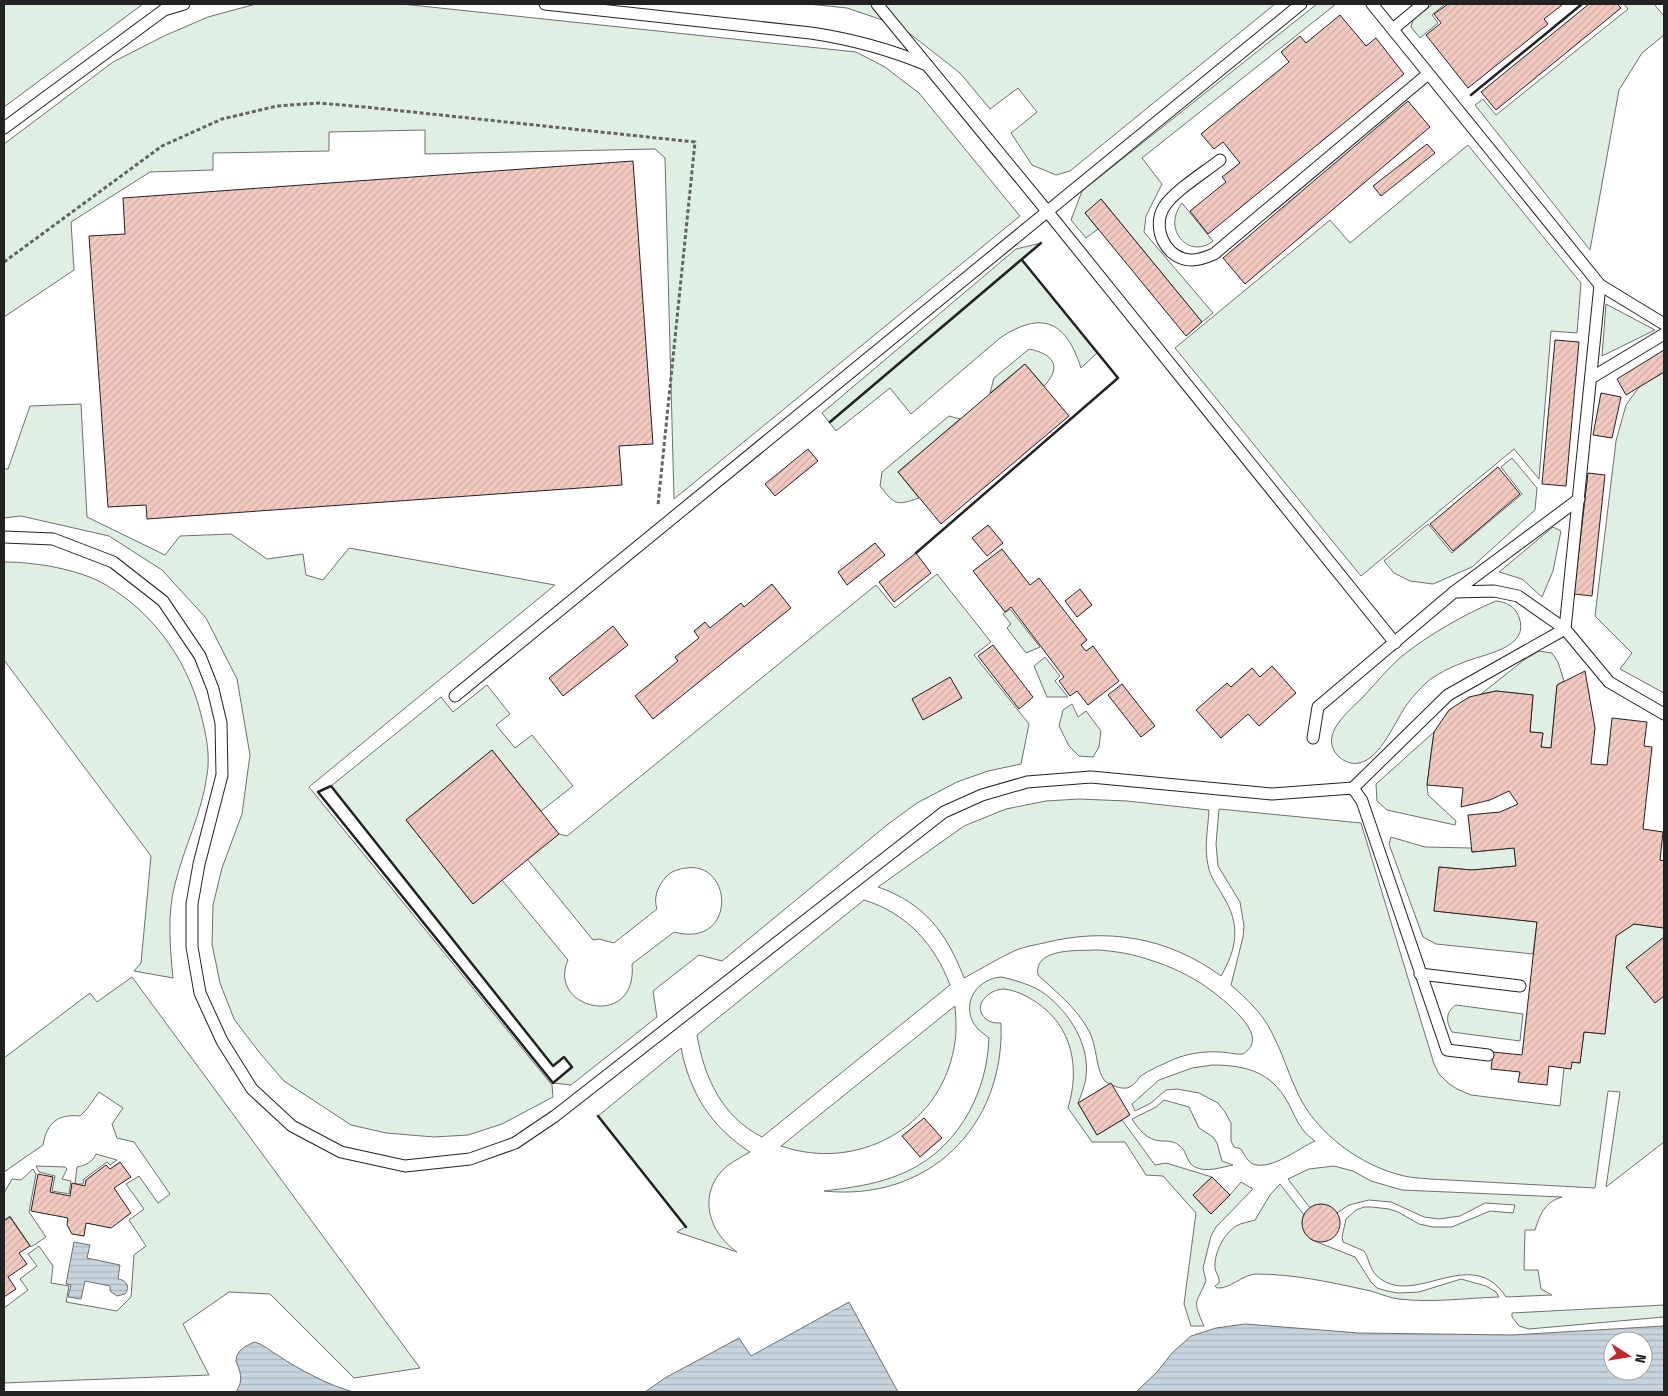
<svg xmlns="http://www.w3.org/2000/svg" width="1668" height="1396" viewBox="0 0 1668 1396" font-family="'Fira Sans Condensed',sans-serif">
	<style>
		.green { fill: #e0efe3; stroke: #6f6f6f }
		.water { fill: url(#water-rules); stroke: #6f6f6f; fill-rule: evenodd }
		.building { fill: url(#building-hatch); stroke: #222 }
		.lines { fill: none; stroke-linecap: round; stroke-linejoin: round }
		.service-casing { stroke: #222; stroke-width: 13 }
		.path { stroke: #646464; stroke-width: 3; stroke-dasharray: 4 2.5; stroke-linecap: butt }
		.service { stroke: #fff; stroke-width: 11 }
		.wall { stroke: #222; stroke-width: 2.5 }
	</style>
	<defs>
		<pattern id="water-rules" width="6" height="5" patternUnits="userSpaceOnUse" patternTransform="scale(1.25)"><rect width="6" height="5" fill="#c7d3dd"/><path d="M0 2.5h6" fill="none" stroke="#abb5bd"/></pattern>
		<pattern id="building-hatch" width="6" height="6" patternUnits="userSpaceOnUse" patternTransform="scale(1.25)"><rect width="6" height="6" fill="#f3c9c0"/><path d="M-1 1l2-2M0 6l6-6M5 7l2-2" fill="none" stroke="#d0aca5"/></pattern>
	</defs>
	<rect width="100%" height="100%" fill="#fff"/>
	<g class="green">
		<path d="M4,4H143L4,107Z"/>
		<path d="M256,4H402L856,52L885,67L919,93L1020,216L674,499L665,158L655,149L425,154V130L329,132V151L213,153V170L150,172L71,222L74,270L4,317V144L113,62L164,36L208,17Z"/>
		<path d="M808,4H1275L1070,171L1056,175L1032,165L1011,133L1037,112L1018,88L990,109L960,73L900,26L847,8Z"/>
		<path d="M1317,4H1336L1142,158L1162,184L1146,216L1144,232L1213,313L1202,322L1102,200L1085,213L1098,229L1086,238L1071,220L1082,191Z"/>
		<path d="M1433,4H1445L1432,15L1438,23L1420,38L1411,27L1413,20Z"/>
		<path d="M1624,4H1654L1664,16V35L1642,53L1619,90L1590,250L1475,105L1483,99L1496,115L1628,9Z"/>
		<path d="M1468,145L1581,283L1577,333L1551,331L1539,479L1514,449L1361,576L1175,348L1330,220L1350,243Z"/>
		<path d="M1182,203L1213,241C1190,260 1161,230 1182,203Z"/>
		<path d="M1041,243L1022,260L1097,353L1081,368C1066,321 1042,310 1000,338L911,414L890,388L836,431L822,413L1016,249Z"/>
		<path d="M1606,304L1655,330L1602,356Z"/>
		<path d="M1029,349C1053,354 1063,366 1044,386L1025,364L990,393L994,378Z"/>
		<path d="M1664,372V693L1620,669L1632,653L1595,616L1616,441L1626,405L1639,387Z"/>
		<path d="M81,404L87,517L165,555L180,536L231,534L267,559L303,554L306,575L323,580L349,548L555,585L309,787L552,1085L553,1097L502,1124L468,1135L434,1137L386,1133L351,1125L284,1081L259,1052L234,1019L220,983L212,944L213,905L222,868L242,814L250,755L237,679L206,618L162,570L109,536L21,516L4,518V469H8L30,406Z"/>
		<path d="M949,416L960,419L898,472L919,498C896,506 895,505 880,486L882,472Z"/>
		<path d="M1512,458L1537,488L1535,510L1472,567L1433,584L1410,581L1394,573L1384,561L1428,524L1452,553L1522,494L1501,467Z"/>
		<path d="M1553,527L1561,531L1553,571L1542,597L1522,579L1499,572Z"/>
		<path d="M4,562C35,562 79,569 106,585C157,615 191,666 203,723C207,739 210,758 207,775C202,813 184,847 175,884C167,914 170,947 173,978L134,971L141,963L151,856L4,660Z"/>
		<path d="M937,574L991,642L974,655L1029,724L1021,764L988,771L957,782L917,803L887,825L722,961L699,955L653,991L657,1017L571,1085L553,1083L572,1067L564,1057L553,1066L331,786L441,697L453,712L487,685L510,714L496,725L515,748L532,735L573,786L541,811L492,750L406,820L473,904L502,880L568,960C546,1009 638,1031 632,964L674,932C737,949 734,861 686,868C679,869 671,871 666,877C658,886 653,897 657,909L614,943L599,939L593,940L527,859L559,834L567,836L876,585L895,608Z"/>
		<path d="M1496,601C1506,602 1515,606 1519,617C1531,649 1482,654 1462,663C1451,667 1435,675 1426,683C1420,689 1413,696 1408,703C1395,720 1382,758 1359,763C1352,765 1343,761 1338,756C1318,735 1349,711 1363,697C1375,684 1388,668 1402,656C1430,634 1463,615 1496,601Z"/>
		<path d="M1010,609L1040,647L1026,653L1007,628L1011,624L1003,614Z"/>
		<path d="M1539,651L1552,653L1558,662L1564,681L1557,685L1551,748L1541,747L1543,733L1530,732L1533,695L1496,691L1481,694L1524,660Z"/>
		<path d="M1045,657L1060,676L1055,681L1068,697H1047L1034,666Z"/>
		<path d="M1072,704L1078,717L1086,711L1101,731L1099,747L1093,757L1079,756L1069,746L1059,726L1063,710Z"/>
		<path d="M1434,732L1427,785L1428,795L1456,821L1455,825L1387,810L1377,801L1376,784Z"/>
		<path d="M1079,799L1127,801L1209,810C1208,828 1204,848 1208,865C1210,877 1217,885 1223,896C1241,925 1237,948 1221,976C1168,937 1106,927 1044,943C1034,945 1023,947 1014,951C997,959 981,969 964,978C947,933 924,903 878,887L964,826L1006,809L1046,801Z"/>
		<path d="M1219,809L1361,823L1434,1064L1439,1074L1448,1083L1457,1089L1471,1095L1560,1106L1564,1068L1572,1062L1580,1063L1584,1032L1605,1034L1616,936L1634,924L1664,928V1142L1606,1187L1620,1092L1608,1091L1595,1188L1430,1179C1422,1178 1412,1178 1404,1176C1361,1166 1317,1134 1298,1094C1288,1073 1282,1051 1271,1031C1262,1013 1246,998 1231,985L1243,937L1244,926L1240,902L1218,866L1216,844Z"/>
		<path d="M1391,837L1425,847L1471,848L1472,852L1514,848L1516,866L1472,870L1439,867L1434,911L1537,922L1533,954L1436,944L1423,937L1389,844Z"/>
		<path d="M864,900C907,913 935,945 950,985L762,1137C722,1117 704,1077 697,1035Z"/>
		<path d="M1097,950C1115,951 1133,954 1150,960C1167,965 1184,973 1199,982C1213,991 1258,1024 1252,1043C1251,1048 1247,1051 1243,1054C1235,1055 1228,1052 1220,1052C1203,1051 1183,1054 1168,1062C1159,1066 1149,1070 1141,1076C1136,1081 1134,1086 1127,1088C1120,1089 1110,1085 1105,1081C1096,1072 1097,1045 1089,1031C1076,1007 1057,993 1038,975C1033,947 1080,951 1097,950Z"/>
		<path d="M132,977L420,1368L354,1378L270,1294L229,1292L183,1324L209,1375L4,1383V1308L28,1290L20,1279L37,1266L28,1254L39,1246L53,1266L51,1283L69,1286L66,1302L117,1311L131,1297L134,1255L146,1246L129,1220L144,1209L126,1184L139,1176L158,1203L170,1194L134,1142L117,1138L112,1124L123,1108L99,1092L87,1109L80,1116C58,1114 47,1122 43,1145L4,1172V1058L90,993L97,1002Z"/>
		<path d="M1002,977C1017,981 1033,985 1045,994C1070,1013 1090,1045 1086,1077C1085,1086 1081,1095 1078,1103L1097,1135L1122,1120L1155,1165L1166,1163L1212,1177L1193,1195L1211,1214L1230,1195L1241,1182L1253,1189L1216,1227L1211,1236L1203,1268L1206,1281C1196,1305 1192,1299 1204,1326H1191L1184,1304L1196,1213L1163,1176L1146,1175L1125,1142H1092L1068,1108C1080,1068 1073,1027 1036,1002C1027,996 1015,990 1004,989C989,989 971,1006 986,1019C991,1023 995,1023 1001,1023C1005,1127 928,1202 824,1191C848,1188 873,1185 896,1176C954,1155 987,1097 989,1038C984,1034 978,1030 974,1024C961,1002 978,978 1002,977Z"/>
		<path d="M1456,1005L1523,1014L1520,1041L1452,1032C1446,1022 1445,1012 1456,1005Z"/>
		<path d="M955,1006C956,1020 957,1034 954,1048C939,1129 856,1172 781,1146Z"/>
		<path d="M681,1048C690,1093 711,1127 750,1152C743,1156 734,1161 727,1166C697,1192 707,1231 737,1252L677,1232L685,1227L598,1116Z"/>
		<path d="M1212,1065C1241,1065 1267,1070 1284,1096C1291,1106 1295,1120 1303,1130C1306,1134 1311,1138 1315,1141C1299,1148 1271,1171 1253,1164C1247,1161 1244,1154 1241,1149L1234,1147L1231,1141V1123L1225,1112L1218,1103L1199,1093L1177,1089L1166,1090L1151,1103L1135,1111L1132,1104L1159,1080L1192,1068Z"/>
		<path d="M1164,1100L1189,1107L1199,1128L1213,1137L1217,1143L1222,1161L1233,1165C1222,1167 1206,1173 1195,1167C1186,1163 1187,1151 1180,1146C1174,1141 1168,1141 1161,1141C1147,1140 1139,1130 1132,1119L1156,1107Z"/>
		<path d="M96,1154L117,1160L110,1165L107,1162L84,1179L83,1184H75L77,1167C87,1165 92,1162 96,1154Z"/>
		<path d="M36,1166L65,1167L67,1169L62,1179L71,1181L69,1194L52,1191L55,1176L39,1172Z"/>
		<path d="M1334,1166L1353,1171L1371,1181L1402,1190L1562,1197C1545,1202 1540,1214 1535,1230H1525L1524,1270H1538L1541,1289L1552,1295L1506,1297C1471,1242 1412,1311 1376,1275C1369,1268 1369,1258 1364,1251L1343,1242L1342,1237L1346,1219L1356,1210L1364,1207H1372L1389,1209L1398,1212L1419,1224L1433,1227H1452L1490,1211L1513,1213L1515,1205L1485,1203L1460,1216L1439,1219L1424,1217L1391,1202L1369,1200L1349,1205L1337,1213C1330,1204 1320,1203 1310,1208L1288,1179L1309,1169Z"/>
		<path d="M33,1169L36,1174L29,1212L46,1237L31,1247L10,1216L4,1220V1193L12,1179L21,1180Z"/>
		<path d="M1280,1184L1304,1215C1301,1226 1303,1233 1312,1240L1355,1257L1371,1282L1377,1288L1387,1291L1398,1293L1419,1292L1461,1279L1486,1286L1496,1292L1499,1297C1466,1298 1432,1303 1399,1299C1388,1298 1377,1292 1366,1290C1330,1282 1293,1274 1256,1274C1241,1275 1231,1289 1217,1288L1215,1286L1219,1283C1220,1277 1216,1274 1215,1268C1214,1253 1223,1235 1236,1226C1241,1223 1249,1222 1255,1220L1270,1195Z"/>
		<path d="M1664,1305V1317L1529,1329L1519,1326L1512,1317V1313Z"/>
	</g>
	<g class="water">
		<path d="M74,1242L90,1245L87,1258L120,1265L118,1279C126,1280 131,1286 125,1294L117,1296L110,1291V1286L85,1281L81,1299L68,1297L71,1285L66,1284Z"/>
		<path d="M849,1302L898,1392H645L665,1378L739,1338L751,1356Z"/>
		<path d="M1245,1324L1359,1333L1512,1335L1664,1326V1392H1136L1157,1372L1172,1353L1191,1336L1216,1328ZM1613,1341H1643V1371H1613Z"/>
		<path d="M255,1342C265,1345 270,1351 279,1356C298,1369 332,1387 354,1392H236C241,1384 242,1378 239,1369C238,1366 237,1364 236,1361C236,1350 247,1345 255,1342Z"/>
	</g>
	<g class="building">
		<path d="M1448,4H1561L1562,5L1544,19L1548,24L1468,88L1426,35L1441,23L1434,14Z"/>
		<path d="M1589,4H1617L1621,8L1496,110L1481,92Z"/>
		<path d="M1340,15L1366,46L1376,38L1404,74L1208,234L1190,211L1226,182L1222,177L1240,163L1223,142L1214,149L1201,134L1289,62L1281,52L1300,36L1306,43Z"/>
		<path d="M1408,101L1430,127L1245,284L1223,258Z"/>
		<path d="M1427,144L1435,153L1381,196L1373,186Z"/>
		<path d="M633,161L653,444L619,446L622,485L147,519L146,505L108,507L89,236L125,234L123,198Z"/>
		<path d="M1101,199L1202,322L1186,336L1085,213Z"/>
		<path d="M1555,340L1579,342L1566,486L1542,484Z"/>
		<path d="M1664,350V372L1626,395L1617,379Z"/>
		<path d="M1025,364L1069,416L941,524L898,472Z"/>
		<path d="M1601,393L1621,397L1612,438L1593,435Z"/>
		<path d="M808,449L818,461L775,496L765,484Z"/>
		<path d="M1498,467L1520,494L1453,551L1430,524Z"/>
		<path d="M1588,473L1605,475L1592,596L1574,594Z"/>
		<path d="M988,525L1003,543L987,556L972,538Z"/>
		<path d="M875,543L885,555L847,585L838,572Z"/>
		<path d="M1002,549L1030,585L1039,578L1087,640L1081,645L1086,651L1093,646L1119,681L1088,705L1077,691L1070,696L1059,681L1064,677L1011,607L1005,612L973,571Z"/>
		<path d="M916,553L931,573L894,602L879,582Z"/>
		<path d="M772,584L791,608L653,719L635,696L678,661L675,657L699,638L694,631L705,622L710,628L741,603L744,607Z"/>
		<path d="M1080,589L1092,605L1077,617L1065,601Z"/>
		<path d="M613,626L628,645L563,696L549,678Z"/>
		<path d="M993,645L1033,697L1019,709L978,656Z"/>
		<path d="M1272,666L1296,693L1259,726L1248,714L1221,738L1196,710L1227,683L1231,687L1252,668L1260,677Z"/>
		<path d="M1585,671L1595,728L1591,764L1607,765L1612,718L1647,722L1644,746L1652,747L1643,829L1663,832L1660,860L1664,861V928L1634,924L1616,936L1605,1034L1584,1032L1580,1063L1572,1062L1571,1069L1549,1066L1547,1085L1518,1082L1520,1072L1491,1069L1493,1052L1522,1055L1537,922L1434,911L1439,867L1472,870L1516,866L1514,848L1472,852L1468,815L1500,812L1518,804L1509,791L1490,800L1461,807L1463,788L1427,785L1431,754L1434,732L1449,710L1469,697L1496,691L1533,695L1530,732L1543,733L1541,747L1551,748L1557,685Z"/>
		<path d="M950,677L962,698L923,720L912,699Z"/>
		<path d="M1122,684L1155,726L1141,737L1108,695Z"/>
		<path d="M492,750L559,834L473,904L406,820Z"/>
		<path d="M1664,937V996L1655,1003L1626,967Z"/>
		<path d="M1111,1083L1130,1115L1097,1135L1078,1103Z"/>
		<path d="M924,1118L942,1138L920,1157L902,1136Z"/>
		<path d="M120,1162L131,1177L114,1188L131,1213L111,1228L86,1223L84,1236L72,1234L67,1225L68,1218L31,1211L38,1174L53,1177L50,1192L70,1196L72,1183L85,1186L86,1180L106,1165L110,1169Z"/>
		<path d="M1212,1177L1230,1195L1211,1214L1193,1195Z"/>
		<circle cx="1321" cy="1223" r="19"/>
		<path d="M10,1217L30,1246L19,1253L27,1264L8,1277L16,1289L4,1297V1221Z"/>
	</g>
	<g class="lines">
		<defs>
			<g id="service">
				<path d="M545,4L811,33C851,39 889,49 927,65"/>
				<path d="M877,4L1047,211L1395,643"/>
				<path d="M1372,4L1600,285L1664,324"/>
				<path d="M1393,29L1423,4"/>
				<path d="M4,128L164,10L184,4"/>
				<path d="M1220,160C1205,172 1174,191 1164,207C1151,228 1166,260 1192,260C1200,260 1207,257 1214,254L1428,74"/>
				<path d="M1591,378L1664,334"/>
				<path d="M4,537L53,539L113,562L163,601L200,656L213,689L221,723L222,775L199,864L192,904V947L200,993L222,1041L252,1089L292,1126L341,1152L405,1166L470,1159L515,1143L555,1116L944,812L982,795L1027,782L1091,777L1272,794L1353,788L1448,695L1565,629"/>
				<path d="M1454,592L1494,591L1518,596L1565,629L1609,682L1664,714"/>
				<path d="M1565,629L1600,285"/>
				<path d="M455,696L1301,4"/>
				<path d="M1313,738L1318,707L1454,592L1579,499"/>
				<path d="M1353,788L1362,801L1447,1050L1488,1055"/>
				<path d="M1420,974L1520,986"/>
			</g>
		</defs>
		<use href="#service" class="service-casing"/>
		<path class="path" d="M4,262L162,146L222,119L277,106L319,103L365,107L695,142L658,505"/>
		<use href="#service" class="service"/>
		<g class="wall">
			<path d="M1471,95L1582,4"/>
			<path d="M830,422L1041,243"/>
			<path d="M916,553L1118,378L1022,260"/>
			<path d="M331,786L553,1066L564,1057L572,1067L553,1083L318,792Z"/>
			<path d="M598,1116L686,1227"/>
		</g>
	</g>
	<rect width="1668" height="1396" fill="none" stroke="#222222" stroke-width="10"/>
	<g transform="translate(1628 1356) rotate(102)"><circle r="24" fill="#ffffff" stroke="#a7a7a7"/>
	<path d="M0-4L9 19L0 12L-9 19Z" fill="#c62828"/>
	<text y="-8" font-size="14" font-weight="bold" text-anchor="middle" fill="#222222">N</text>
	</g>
</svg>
